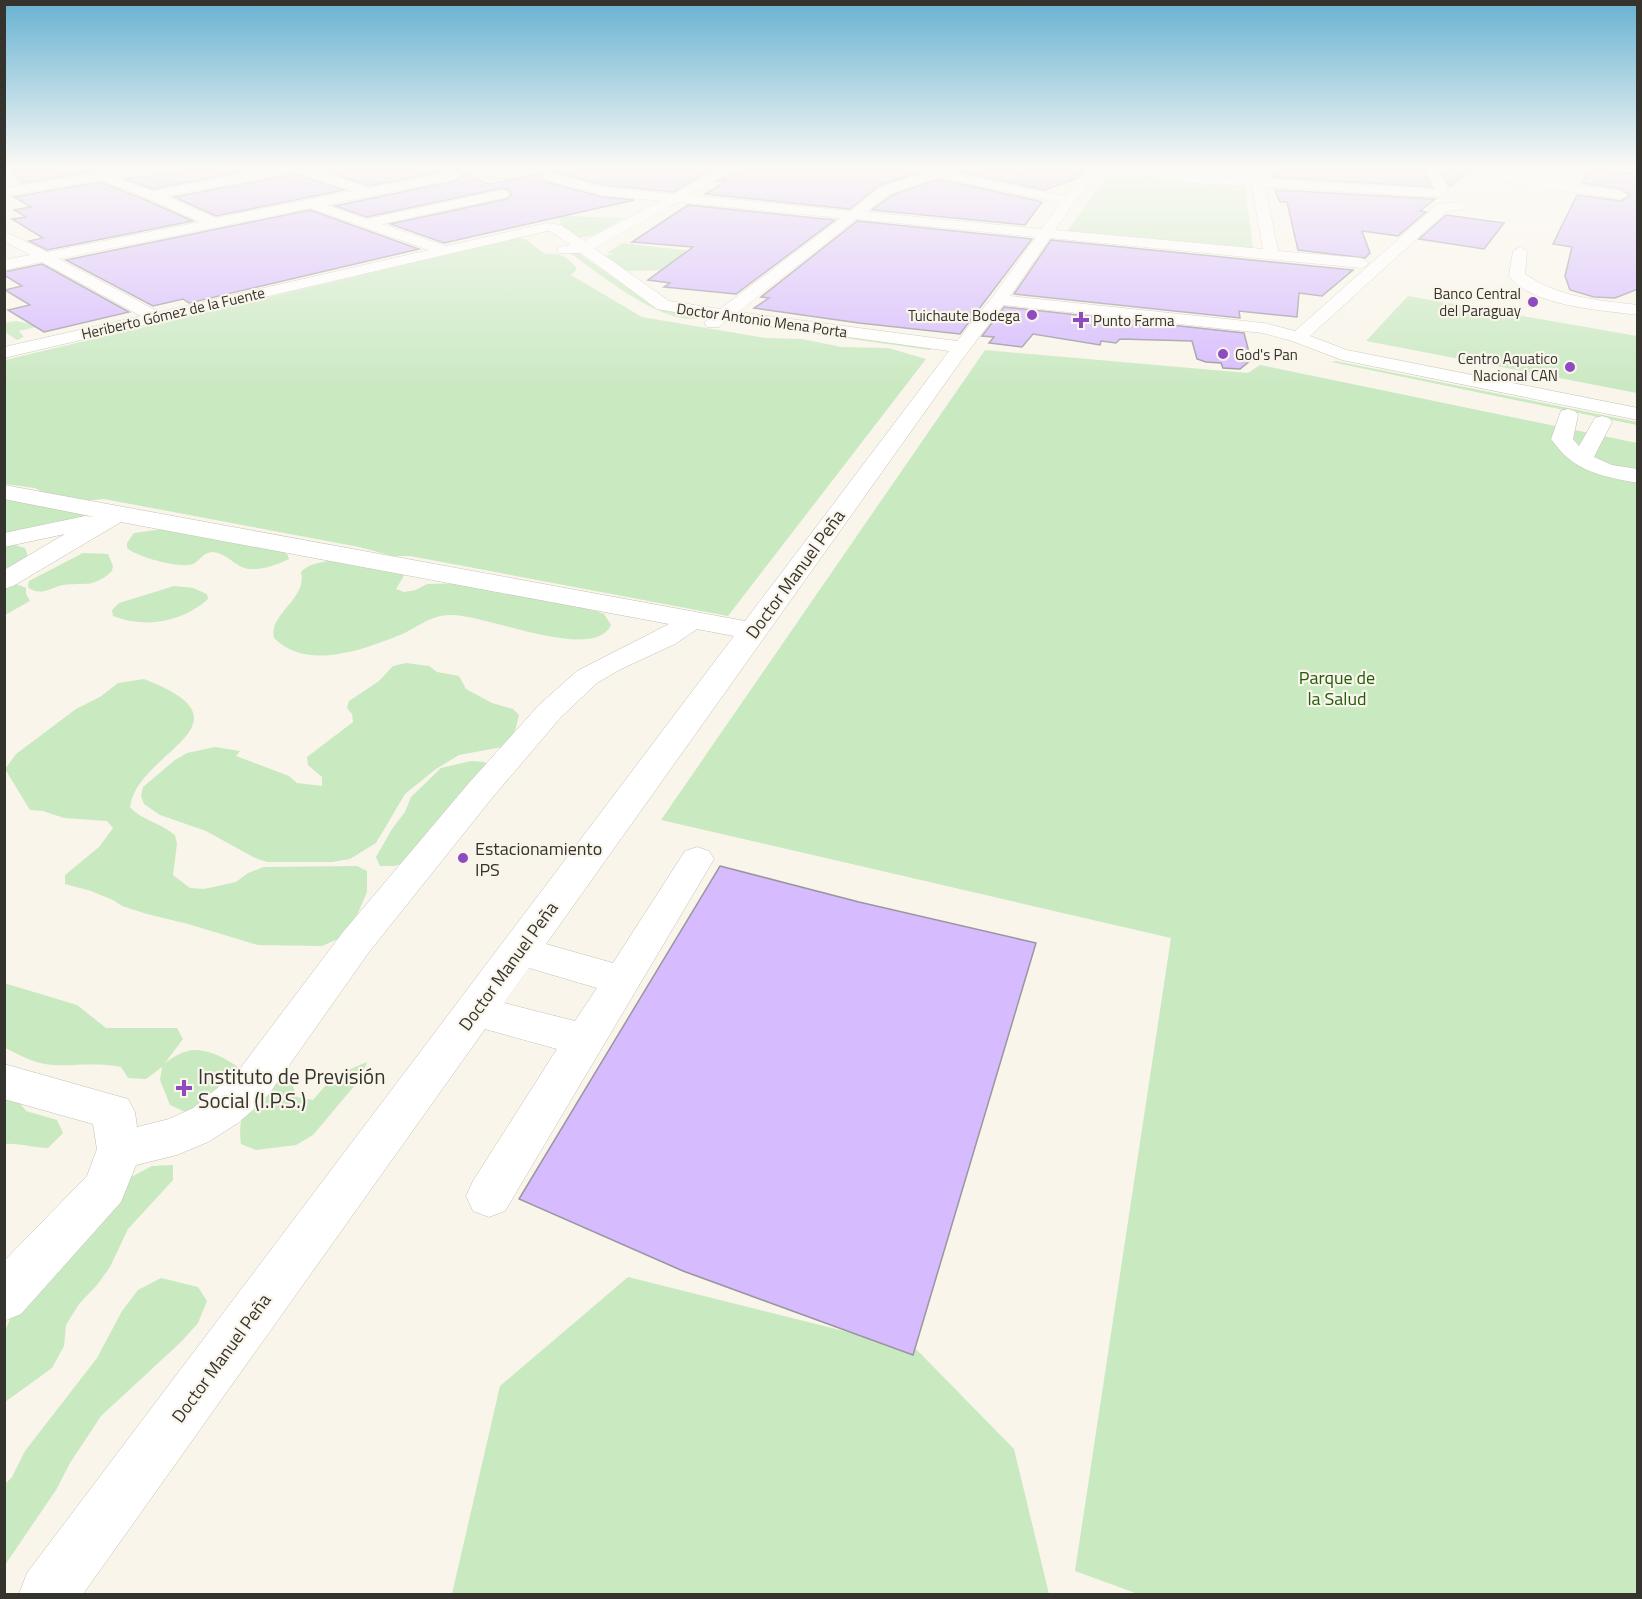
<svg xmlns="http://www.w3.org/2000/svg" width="1642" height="1599" viewBox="0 0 1642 1599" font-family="'Titillium Web',sans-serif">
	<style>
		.green { fill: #c9e9c1 }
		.building { fill: #d6bbfe; stroke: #9a96a0; stroke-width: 1.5 }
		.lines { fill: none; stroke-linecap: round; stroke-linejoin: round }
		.minor-casing { stroke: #c4c0b5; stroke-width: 1 }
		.minor { fill: #fff; fill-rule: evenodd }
		.poi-dot { fill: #8d4bbf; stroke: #f9f5ea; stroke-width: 2 }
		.labels { text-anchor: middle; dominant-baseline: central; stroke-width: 4.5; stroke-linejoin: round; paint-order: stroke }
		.far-poi-label { font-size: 15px; fill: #34332e; stroke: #f9f5ea; text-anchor: end }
		.far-street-label { font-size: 15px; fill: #34332e; stroke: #f9f5ea }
		.street-label { font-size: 18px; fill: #34332e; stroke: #f9f5ea }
		.park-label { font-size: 18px; fill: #205b0a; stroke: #f9f5ea }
		.poi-label { font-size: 18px; fill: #34332e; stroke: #f9f5ea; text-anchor: start }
		.near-poi-label { font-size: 21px; fill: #34332e; stroke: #f9f5ea; text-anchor: start }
	</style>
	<rect width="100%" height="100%" fill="#f9f5ea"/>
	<g class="green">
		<path d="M453,166H563L490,182Z"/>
		<path d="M1110,172L1245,186L1253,248L1067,231Z"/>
		<path d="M563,216L624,218L595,235L577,238L560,224L561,221L558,218Z"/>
		<path d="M518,238L525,239L545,254C560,252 568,257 577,269L571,275L642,317L765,338L802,339L842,347L888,348L926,359L728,616L410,556H393L359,547L104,499L71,502L55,499L35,488L5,484V360Z"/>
		<path d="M622,243L692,251L686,270L610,271L604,256L614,254L607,253Z"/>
		<path d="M577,252L656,307L704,317C667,330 600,274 570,253Z"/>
		<path d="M1408,296L1637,336V393L1366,341Z"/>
		<path d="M734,320L934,348L930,350L729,322Z"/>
		<path d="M16,321L40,326L19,331L24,337L17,340L5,332V323Z"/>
		<path d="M985,350L1248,373L1260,365L1637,443V1594H1138L1075,1571L1171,938L661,820Z"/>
		<path d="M1336,361L1637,422V425L1331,362Z"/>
		<path d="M5,496L95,513L79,521H58L5,533Z"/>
		<path d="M163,529L274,548L287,554L289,559C277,565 253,574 240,566C232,562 223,552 212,552C202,553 201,560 193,564C180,569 137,557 127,548V543L134,533Z"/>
		<path d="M4,542L25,548L28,557L4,576Z"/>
		<path d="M83,553L108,554L113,566L112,571C93,589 84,582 63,585C50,588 40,597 28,587L29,581Z"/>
		<path d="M341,557L405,574L396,589L404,592L416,590L427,584L473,583L596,611L604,614L611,625C594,663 485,614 450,615C430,615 417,628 400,635C362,650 307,671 274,638C268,614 308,599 301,572C311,561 328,563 341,557Z"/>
		<path d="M16,584L26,588V594L30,601L5,615V586Z"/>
		<path d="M174,586L193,588L207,594L208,599C182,622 146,629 113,616L112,610L119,603Z"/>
		<path d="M406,663L429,666L437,672L459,676L466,689L492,703L513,709L519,715L515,731L502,747L459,755L436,769L405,794L376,843L350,859L332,862H267L255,858L206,831L160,815L144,804L141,796L143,787L175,760L187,753L215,747L240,751L236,756L289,776L297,783L322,786V777L308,765L307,757L353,722L352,714L347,708L349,701L379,681L393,666Z"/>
		<path d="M144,679C261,724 137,751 130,807C141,820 161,823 175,835L177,844L173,875L190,888L204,889L236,882L248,873L264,867L357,866L367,871V892L357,915L338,939L322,946L258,945L188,924L147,914L122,906L113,900L91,891L65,884V875L99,847L113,828L107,821L64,818L43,811L30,810L5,769L16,754L76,709L100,697L118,683Z"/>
		<path d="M471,761L485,762L487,765L411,860L395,866H380L376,857L392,829L405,812L411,797L441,768Z"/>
		<path d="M4,983L77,1005L106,1028H177L183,1039L165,1063C173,1057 184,1050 195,1050C212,1050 235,1062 246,1075L202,1111H183L170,1105L160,1080L162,1067L146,1079L128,1078L121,1067C97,1062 78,1066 54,1065C37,1065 20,1055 5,1048Z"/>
		<path d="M367,1062L361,1078L313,1135L296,1145L256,1150L241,1144C236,1108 253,1102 276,1079L292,1084L297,1097L313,1100L326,1085L333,1084L348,1070Z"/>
		<path d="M4,1089L10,1091L26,1111L57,1120L63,1133L48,1148C33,1148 19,1143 5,1144Z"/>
		<path d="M173,1165V1180L128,1229L110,1267L97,1285L79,1304L66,1325L64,1346L52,1368L5,1402V1331L22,1290L131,1177L152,1166Z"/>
		<path d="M628,1277L916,1349L1014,1449L1049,1594H452L500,1386Z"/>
		<path d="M161,1278L198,1287L207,1301L198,1323L182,1341L101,1416L70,1463L56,1490L5,1565V1484L12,1477L25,1451L97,1358L122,1311L138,1290Z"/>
	</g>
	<g class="building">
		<path d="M55,166H126L21,183L12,172Z"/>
		<path d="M210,166H270L153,189L124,179L143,176V178Z"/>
		<path d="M311,166H461V172L455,169L369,186Z"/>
		<path d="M539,166H719L673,192L604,185L547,170L540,176L543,181L602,197L634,200L444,243L390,224L507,199L511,195L509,190L502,188L367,217L335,206L455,181L462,177V173L489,184L538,174Z"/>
		<path d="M749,166H940L880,185L850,209L705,194L728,180L716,182L734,172L735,176Z"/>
		<path d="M970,166H1088L1077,178L1045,190L960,172Z"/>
		<path d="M1270,166H1421L1432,187L1273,177Z"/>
		<path d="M1438,166H1475L1450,187Z"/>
		<path d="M1589,169L1638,174V289L1615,298L1594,297L1570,290L1565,276L1572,247L1553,244L1577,195L1621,201L1630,196L1621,189L1582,183Z"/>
		<path d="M295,174L344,190L216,216L174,197Z"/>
		<path d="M938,179L1034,200L1042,202L1025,225L872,210L892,195Z"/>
		<path d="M100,182L146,200L193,221L47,250L29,241L43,238L12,219L26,217L14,210L31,207L14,197Z"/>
		<path d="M1275,190L1435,199L1420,211L1426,212L1398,236L1362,231L1370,253L1365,258L1298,250L1287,202H1280Z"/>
		<path d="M688,205L835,220L736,294L664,287L670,283L648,280L693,247L632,242Z"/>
		<path d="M310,210L419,249L189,303L183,299L153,306L66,260Z"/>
		<path d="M1446,215L1504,223L1484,249L1419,239Z"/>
		<path d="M857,221L1032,239L960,334L859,323L754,308L769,298L761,297Z"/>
		<path d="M1051,240L1353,270L1322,296L1299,293L1297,317L1239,311L1240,318L1014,294Z"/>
		<path d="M42,264L129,312L44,332L8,310L30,305L5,290L22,286L4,275V272Z"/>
		<path d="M1004,307L1244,333L1251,360L1240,369L1223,368L1221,363L1206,362L1197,359L1192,341L1120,339L1116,343L1101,341L1100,345L1033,334L1022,347L989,343L994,337L982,336Z"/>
		<path d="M720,866L859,902L1036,943L913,1355L683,1271L519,1199Z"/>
	</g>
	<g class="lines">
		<defs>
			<g id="minor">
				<path d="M142,166H173L167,170L115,178L153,191L284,166H303L369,188L455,171L461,175L455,179L327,205L367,219L502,190L507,191L509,194L507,197L382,224L446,246L547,223L561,225L584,241L660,201L603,195L544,179L542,176L548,172L604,187L673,194L724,166H740L689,195L851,211L881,187L935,169L968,166L953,173L1065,196L1091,166H1104L1073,204L1055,230L1263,249L1252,186L1195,183L1114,170L1108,166H1139L1195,175L1251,178L1249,166H1261L1264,179L1436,189L1423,166H1435L1449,190L1439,197L1265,187L1278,251L1361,258L1369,263L1366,266L1361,268L1050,238L1010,296L1264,323L1295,331L1438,204L1460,202L1467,206L1465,209L1447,211L1310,336L1347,350L1638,408V420L1342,360L1292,341L1263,333L1003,305L961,361L546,944L613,963L685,851L697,847L709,851L714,859L505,1211L489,1217L473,1211L466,1196L473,1181L557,1049L485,1029L83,1594H19L27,1573L734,636L697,629L675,644L621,669L597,683L561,717L492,798L369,952L269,1094L253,1110L238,1123L208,1142L177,1155L136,1165L121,1202L21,1314L4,1321V1261L87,1176L97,1149L93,1124L4,1099V1064L128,1099L135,1112L137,1127L169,1119L193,1108L239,1070L343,932L468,784L539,705L577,671L669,624L121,522L13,586L4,589V570L65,534L4,547V533L85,516L95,517L4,499V485L745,621L949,351L727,320L719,327H707L704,323L709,318L657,309L581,253H559L557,250L559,247L570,245L552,232L547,231L4,358V347L141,316L42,262L4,270V260L30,255L4,241V231L47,252L200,222L147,198L100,180L4,196V188ZM295,172L353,191L216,218L166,196ZM938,177L1060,203L1042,229L866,212L891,193ZM677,202L841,218L720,309L669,301L594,248ZM310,208L429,250L159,312L59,259ZM856,219L1036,237L993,296L957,341L738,312ZM529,968L597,988L575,1021L504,1003Z"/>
				<path d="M1494,166H1508L1500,174L1621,191L1628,195L1621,199L1486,179L1484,176Z"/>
				<path d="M1520,247L1527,251L1525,274C1559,298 1598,300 1638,305V315C1602,310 1533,307 1509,276L1513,251Z"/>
				<path d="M1568,409L1575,411L1578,415L1573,439L1579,446L1595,418L1602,416L1609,418L1612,422L1594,457L1612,465L1638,469V483C1600,476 1574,472 1551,439L1561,411Z"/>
			</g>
		</defs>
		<use href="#minor" class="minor-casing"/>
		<use href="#minor" class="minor"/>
	</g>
	<linearGradient id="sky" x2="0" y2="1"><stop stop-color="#67b2d1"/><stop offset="0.43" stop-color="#fcfaf6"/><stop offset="1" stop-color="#fcfaf6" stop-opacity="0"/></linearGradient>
	<rect width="1642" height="390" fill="url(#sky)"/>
	<g class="poi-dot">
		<circle cx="1533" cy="302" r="6"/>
		<circle cx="1032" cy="315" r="6"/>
		<path d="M1078 311h6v6h6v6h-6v6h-6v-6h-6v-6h6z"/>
		<circle cx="1223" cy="354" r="6"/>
		<circle cx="1570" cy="367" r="6"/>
		<circle cx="463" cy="858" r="6"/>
		<path d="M181 1079h6v6h6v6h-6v6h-6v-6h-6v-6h6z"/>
	</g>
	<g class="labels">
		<g class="far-poi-label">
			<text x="1521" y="293">Banco Central<tspan x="1521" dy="17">del Paraguay</tspan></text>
			<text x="1020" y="315">Tuichaute Bodega</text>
			<text x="1093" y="320" text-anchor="start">Punto Farma</text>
			<text x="1235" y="354" text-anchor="start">God's Pan</text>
			<text x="1558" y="358">Centro Aquatico<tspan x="1558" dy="17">Nacional CAN</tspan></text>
		</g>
		<g class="far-street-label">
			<text transform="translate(173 313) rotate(-13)">Heriberto Gómez de la Fuente</text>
			<text transform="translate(762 320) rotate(8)">Doctor Antonio Mena Porta</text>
		</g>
		<g class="street-label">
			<text transform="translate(795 574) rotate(-54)">Doctor Manuel Peña</text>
			<text transform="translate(508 966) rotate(-54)">Doctor Manuel Peña</text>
			<text transform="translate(221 1358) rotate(-54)">Doctor Manuel Peña</text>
		</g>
		<g class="park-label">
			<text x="1337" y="677">Parque de<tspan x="1337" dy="21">la Salud</tspan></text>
		</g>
		<g class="poi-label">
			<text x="475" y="848">Estacionamiento<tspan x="475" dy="21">IPS</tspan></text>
		</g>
		<g class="near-poi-label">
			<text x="198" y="1076">Instituto de Previsión<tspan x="198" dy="24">Social (I.P.S.)</tspan></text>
		</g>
	</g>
	<rect width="1642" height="1599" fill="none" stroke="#34332e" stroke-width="12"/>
</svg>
